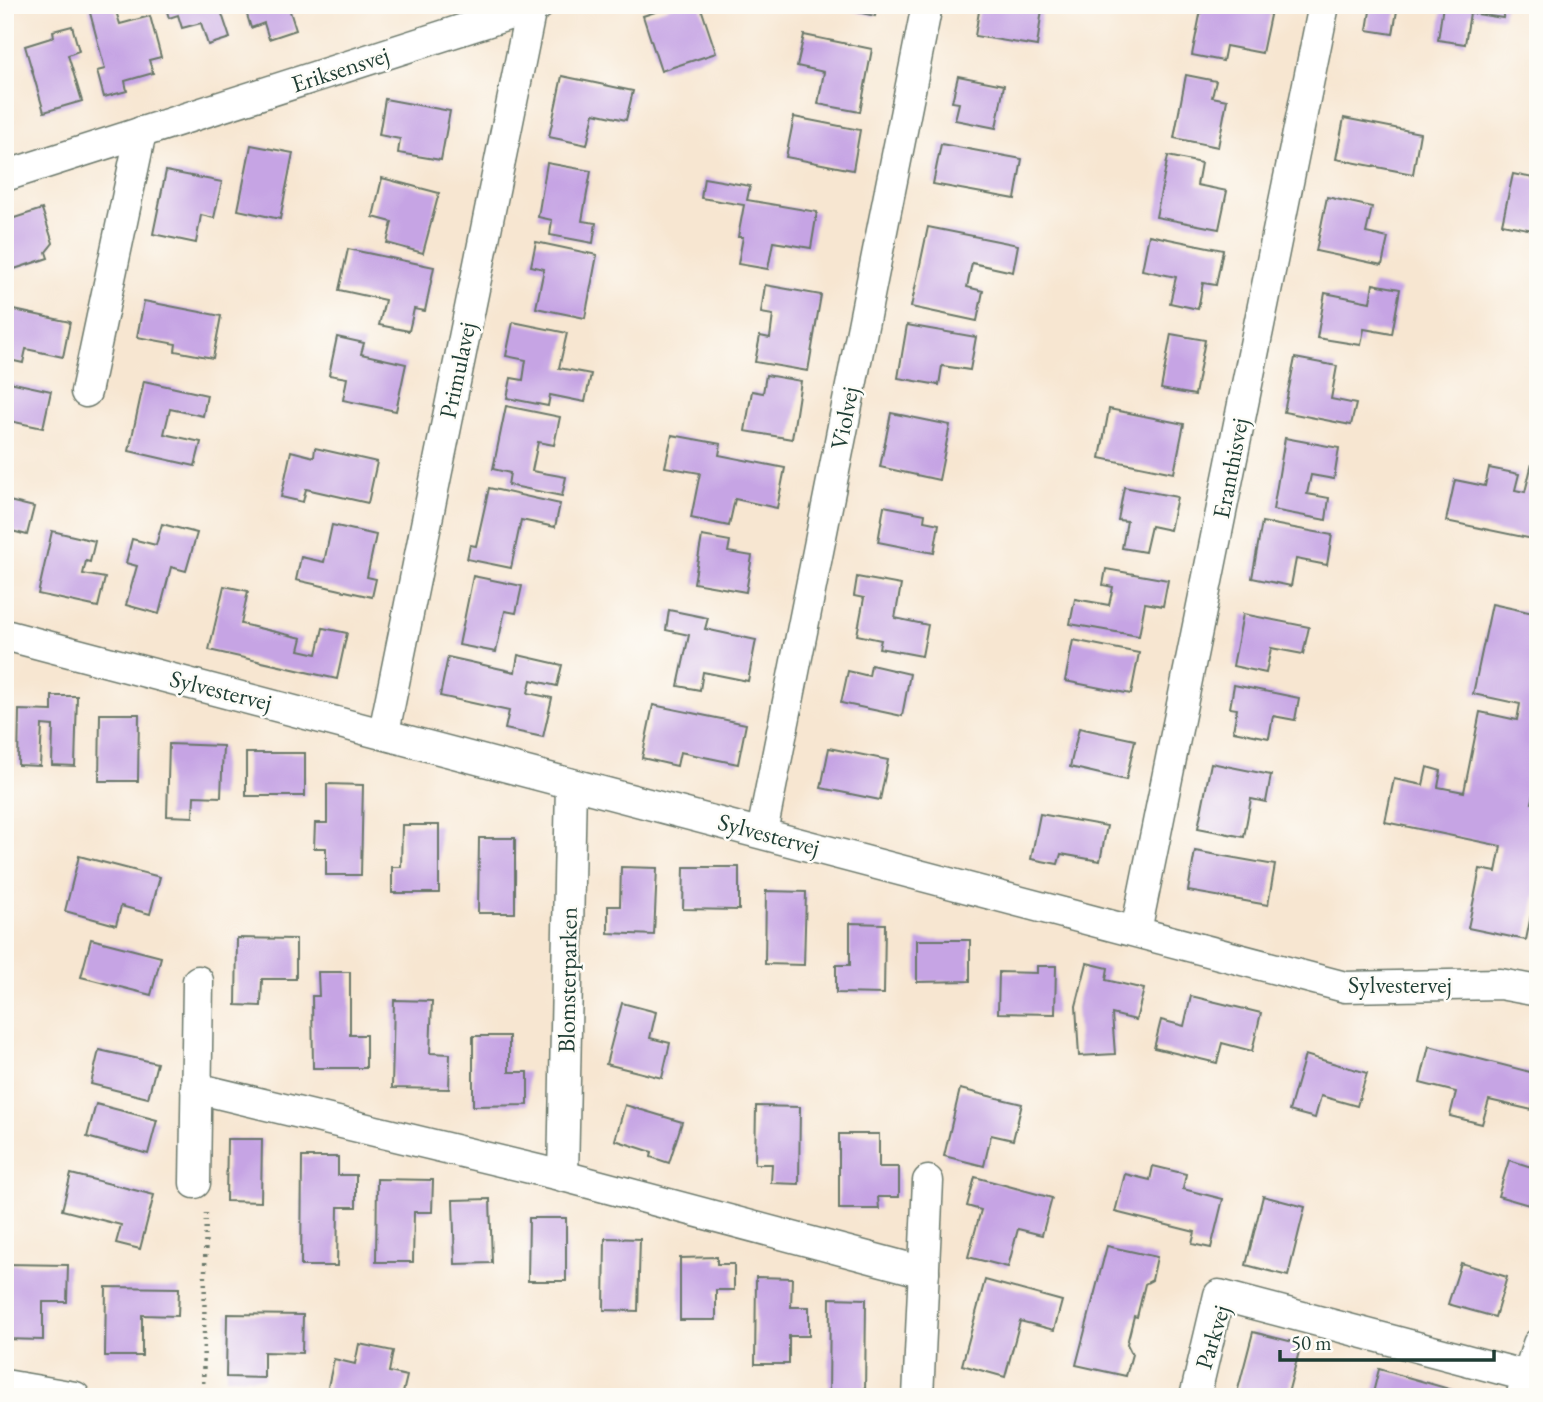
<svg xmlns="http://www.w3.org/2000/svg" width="1543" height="1402" viewBox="0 0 1543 1402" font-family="'EB Garamond',serif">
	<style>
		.building { fill: #c6a4e4 }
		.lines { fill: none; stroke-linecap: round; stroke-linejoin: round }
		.minor-casing { stroke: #6b786b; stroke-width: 33 }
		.path { stroke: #6b786b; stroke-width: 4.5; stroke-dasharray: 2 5; stroke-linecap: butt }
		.minor { stroke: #fff; stroke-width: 30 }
		.labels { text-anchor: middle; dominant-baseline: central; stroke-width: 5; stroke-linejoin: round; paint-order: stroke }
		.street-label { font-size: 24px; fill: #1f3d34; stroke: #fdfcf7 }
	</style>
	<rect width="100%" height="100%" fill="#fdfcf7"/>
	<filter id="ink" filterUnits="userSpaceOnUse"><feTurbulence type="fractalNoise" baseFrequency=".0143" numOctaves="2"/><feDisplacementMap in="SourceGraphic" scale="14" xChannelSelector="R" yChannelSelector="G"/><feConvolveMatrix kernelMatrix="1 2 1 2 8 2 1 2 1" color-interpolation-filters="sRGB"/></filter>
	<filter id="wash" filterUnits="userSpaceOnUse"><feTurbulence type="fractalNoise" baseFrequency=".00686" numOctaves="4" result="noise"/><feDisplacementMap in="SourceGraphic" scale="28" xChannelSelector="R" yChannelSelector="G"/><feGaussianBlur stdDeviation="1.57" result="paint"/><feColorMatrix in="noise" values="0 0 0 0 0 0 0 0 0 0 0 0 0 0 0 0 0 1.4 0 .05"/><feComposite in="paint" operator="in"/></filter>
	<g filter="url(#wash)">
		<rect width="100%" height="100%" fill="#f7e6d1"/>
		<g id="blocks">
			<g class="building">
				<path d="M103,5H114L120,24L150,16L161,57L149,60L153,73L125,81L127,91L104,97L97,71L105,69L89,9Z"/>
				<path d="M165,5H219L230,38L208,45L201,23L182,28L178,15L169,18Z"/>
				<path d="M244,5H288L296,30L269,39L264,23L251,28Z"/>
				<path d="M676,5H700L716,53L661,71L643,16Z"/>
				<path d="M854,5H877L875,16L853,11Z"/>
				<path d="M980,5L1042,9L1037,46L975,36Z"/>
				<path d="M1202,5L1272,6L1262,53L1226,46L1223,61L1192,55Z"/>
				<path d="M1371,5H1398L1393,34L1367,30Z"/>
				<path d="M1443,5H1505L1503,18L1470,13L1465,44L1438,40Z"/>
				<path d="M72,26L79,51L68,55L82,101L44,112L25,46L54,37L53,31Z"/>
				<path d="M804,35L872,49L860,112L818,104L824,72L797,66Z"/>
				<path d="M1186,75L1216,81L1212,97L1227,100L1218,147L1174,138Z"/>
				<path d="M562,76L633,91L626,120L594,113L587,145L549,137Z"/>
				<path d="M958,76L1004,85L996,128L955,120L959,103L952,102Z"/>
				<path d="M385,99L450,111L441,160L398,153L400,139L379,135Z"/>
				<path d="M794,117L860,130L853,170L786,157Z"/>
				<path d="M1344,118L1420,133L1413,174L1336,159Z"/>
				<path d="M941,144L1022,159L1015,199L933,184Z"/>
				<path d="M251,145L293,153L280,219L238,210Z"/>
				<path d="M1168,156L1201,163L1197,185L1227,191L1219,229L1156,217Z"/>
				<path d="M547,163L591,171L582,221L596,223L593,243L550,235L552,220L538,217Z"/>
				<path d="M166,171L222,182L214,218L201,215L196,243L153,234Z"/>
				<path d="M1513,174L1538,179V231L1502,224Z"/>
				<path d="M382,178L439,193L423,253L387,243L392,222L373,217Z"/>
				<path d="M704,178L750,186L747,200L817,212L811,248L773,242L768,269L738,264L743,237H738L744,205L701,198Z"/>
				<path d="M1327,197L1372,207L1366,233L1388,238L1382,265L1316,251Z"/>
				<path d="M42,209L53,243L46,252L48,258L5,272V221Z"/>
				<path d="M928,227L1018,245L1013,272L972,263L967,287L983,291L977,321L911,307Z"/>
				<path d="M1149,235L1223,250L1216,285L1203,283L1198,309L1170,303L1176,277L1142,270Z"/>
				<path d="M536,242L597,255L585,318L536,308L544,269L531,266Z"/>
				<path d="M348,249L434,267L425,311L414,309L409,331L379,325L385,300L339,290Z"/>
				<path d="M1373,284L1400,289L1392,334L1364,329L1361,345L1317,338L1325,293L1370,302Z"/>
				<path d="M765,285L821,295L808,371L755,362L760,336L770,338L773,315L761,313Z"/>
				<path d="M144,301L221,316L213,358L175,351L176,344L137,337Z"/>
				<path d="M5,308L70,322L63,357L26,349L23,363L5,359Z"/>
				<path d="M513,322L567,333L559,368L591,374L585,402L550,395L548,406L507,398L511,378L523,380L526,360L506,356Z"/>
				<path d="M907,325L976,337L970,370L942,366L939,385L898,378Z"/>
				<path d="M1171,334L1205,340L1195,395L1161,389Z"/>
				<path d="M337,337L364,343L361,354L406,364L396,411L343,400L347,378L329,375Z"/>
				<path d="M1295,358L1337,366L1331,399L1356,404L1351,425L1284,412Z"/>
				<path d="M766,375L801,381L792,439L745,431L752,391L763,393Z"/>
				<path d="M5,381L51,391L43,428L5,420Z"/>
				<path d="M144,381L207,395L203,416L170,409L164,434L201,442L195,466L129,451Z"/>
				<path d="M506,406L560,417L554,445L538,442L532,471L566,477L562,496L508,485L510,473L493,469Z"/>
				<path d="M1109,409L1184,424L1174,473L1100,458Z"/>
				<path d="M891,413L950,425L939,480L880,467Z"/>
				<path d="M672,435L721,444L719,455L785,468L777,508L735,499L729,526L691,518L700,473L665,467Z"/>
				<path d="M1285,438L1339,448L1334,479L1311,475L1307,494L1329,498L1326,520L1273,510Z"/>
				<path d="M1538,439V540L1446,521L1455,480L1485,486L1489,468L1519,474L1515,490L1525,492Z"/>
				<path d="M315,448L377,462L368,503L306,489L303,502L281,497L291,451L314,457Z"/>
				<path d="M1124,487L1177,497L1170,530L1151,526L1145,552L1122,548L1127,521L1118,520Z"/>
				<path d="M489,488L560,504L555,527L521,520L511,568L467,559L470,545L476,546Z"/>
				<path d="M5,500L34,507L27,535L12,531L6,552Z"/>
				<path d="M884,506L925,514L924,521L939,524L934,553L878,542Z"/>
				<path d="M1262,522L1332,535L1327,565L1296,559L1291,586L1252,578Z"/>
				<path d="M162,524L197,533L186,571L171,567L159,614L126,605L137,566L126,563L132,539L156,545Z"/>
				<path d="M332,525L376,535L367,577L376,579L372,597L296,580L301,557L324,562Z"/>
				<path d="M52,531L95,541L90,562L86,561L83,574L105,578L98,607L38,594Z"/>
				<path d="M702,536L730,541L728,552L752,556L746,592L694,583Z"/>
				<path d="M1106,569L1168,580L1163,606L1145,603L1139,636L1070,624L1075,599L1109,605L1113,587L1103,585Z"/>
				<path d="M473,576L522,586L516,613L505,611L496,652L459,645Z"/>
				<path d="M857,577L901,585L895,618L928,625L922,656L879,648L881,640L857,635L864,598L854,596Z"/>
				<path d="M224,586L248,591L241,624L302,638L299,650L317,654L323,628L347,633L337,679L209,650Z"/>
				<path d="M1492,604L1538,614V778L1532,803L1538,804V881L1526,940L1468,928L1480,869L1496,872L1501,846L1385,822L1394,779L1423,785L1427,767L1441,771L1438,787L1464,792L1480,712L1517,720L1520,704L1473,694Z"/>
				<path d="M669,610L708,618L705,629L756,640L748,681L703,672L700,690L678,686L689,635L666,630Z"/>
				<path d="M1243,614L1309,627L1303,654L1271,648L1266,673L1233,666Z"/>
				<path d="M1073,640L1139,653L1131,694L1065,681Z"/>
				<path d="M518,655L562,665L557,686L531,680L528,693L552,698L543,737L505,729L509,711L440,696L448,657L515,672Z"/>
				<path d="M871,665L910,674L902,716L841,703L848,671L869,676Z"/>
				<path d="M1234,685L1299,698L1295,720L1273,716L1269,738L1233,731L1237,709L1230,708Z"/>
				<path d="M52,696H77L75,766L52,765L53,726L42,725L40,766L18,765L19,710L52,711Z"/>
				<path d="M653,705L746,724L738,764L680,752L677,766L642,758Z"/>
				<path d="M100,714H139L138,781H99Z"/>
				<path d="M1079,728L1135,740L1126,780L1070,767Z"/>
				<path d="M169,744L223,746L221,797L194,796L193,817L167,816Z"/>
				<path d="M829,748L888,760L880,800L821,788Z"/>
				<rect x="246" y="753" width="59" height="43"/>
				<path d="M1211,763L1271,775L1266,802L1251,799L1244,837L1198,828Z"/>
				<path d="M327,784L363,785L361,875H326V848H314L315,823H327Z"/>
				<path d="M1040,814L1107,826L1100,861L1061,854L1058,864L1031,859Z"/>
				<path d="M402,825H439V893H392V867H401Z"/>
				<path d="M479,838H515V913H478Z"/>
				<path d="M1195,851L1275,865L1268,905L1188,891Z"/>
				<path d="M79,856L160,877L150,914L121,906L116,925L65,911Z"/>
				<path d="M621,867L657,868L654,935L608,933V906H620Z"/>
				<path d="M684,867H739V910L683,909Z"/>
				<path d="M766,891L806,892L804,965L765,964Z"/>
				<path d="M850,923L885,924L884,994L836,993V965H850Z"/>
				<path d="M237,938L296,939V979H262L261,1006L236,1005Z"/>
				<path d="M91,939L161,957L151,995L81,977Z"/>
				<path d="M917,940H970V981L917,982Z"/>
				<path d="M1087,963L1108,968L1106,980L1144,989L1136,1020L1112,1014L1115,1054L1079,1056L1076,1006Z"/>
				<path d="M1037,966H1056L1055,1014L998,1013L999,972L1037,973Z"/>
				<path d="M318,972H350V1035H366V1068H313L312,996H319Z"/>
				<path d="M1191,996L1261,1013L1252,1051L1222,1043L1217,1063L1154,1048L1161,1020L1184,1026Z"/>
				<path d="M394,1000L432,1001L430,1053L450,1054L449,1089L392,1088Z"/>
				<path d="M622,1003L656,1012L650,1038L670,1043L662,1078L606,1064Z"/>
				<path d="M473,1036H509V1072H528V1105L473,1106Z"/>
				<path d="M1429,1046L1538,1074L1532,1110L1489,1100L1482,1124L1450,1116L1456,1092L1420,1083Z"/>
				<path d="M99,1050L157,1063L148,1098L91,1084Z"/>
				<path d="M1305,1055L1367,1073L1357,1106L1321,1096L1315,1118L1289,1111Z"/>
				<path d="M960,1089L1022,1104L1013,1140L991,1135L984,1166L944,1156Z"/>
				<path d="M96,1104L157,1120L148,1154L87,1137Z"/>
				<path d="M625,1105L682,1122L669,1163L651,1157L652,1152L615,1140Z"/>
				<path d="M756,1106L800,1107L799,1184L771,1183L772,1164H755Z"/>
				<path d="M839,1134H879V1167H899V1197H878L879,1209H839Z"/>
				<path d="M227,1139H262L261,1202L226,1201Z"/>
				<path d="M302,1157H338V1175H356V1207H338L337,1266H301Z"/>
				<path d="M1509,1160L1538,1169L1529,1205L1498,1196Z"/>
				<path d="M1153,1166L1186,1174L1183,1189L1223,1199L1211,1248L1192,1244L1195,1232L1115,1212L1125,1174L1150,1180Z"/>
				<path d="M71,1174L154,1195L140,1249L116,1243L121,1225L62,1210Z"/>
				<path d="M975,1177L1052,1198L1042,1235L1018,1229L1008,1267L968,1257L981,1210L967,1206Z"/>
				<path d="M377,1179L433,1180L432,1212H414L413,1262H376Z"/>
				<path d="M1263,1196L1305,1207L1288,1276L1246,1265Z"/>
				<path d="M490,1199L492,1263L455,1264L453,1200Z"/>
				<path d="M529,1218H566V1281H528Z"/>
				<path d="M605,1238L640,1239L638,1311L604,1310Z"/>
				<path d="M1107,1246L1157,1257L1152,1280L1145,1284L1137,1317L1134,1316L1127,1344L1132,1354L1126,1376L1076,1365Z"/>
				<path d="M717,1257V1264H734V1290H716V1320H680V1258Z"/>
				<path d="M1461,1263L1507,1277L1495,1317L1448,1304Z"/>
				<path d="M5,1264L68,1265L67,1302H43V1340L5,1339Z"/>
				<path d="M756,1277L792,1278L791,1307H809V1336H789V1364H755Z"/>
				<path d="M985,1280L1062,1301L1054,1330L1020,1321L1005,1377L962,1365Z"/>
				<path d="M106,1287L179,1288L178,1316L142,1315V1356H105Z"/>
				<path d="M830,1298L866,1299L865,1397H829Z"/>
				<path d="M227,1314L303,1315L302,1353L264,1352V1378L226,1377Z"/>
				<path d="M1253,1332L1301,1344L1287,1397H1236Z"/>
				<path d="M359,1344L393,1351L389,1372L407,1376L402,1397L326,1396L334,1359L355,1364Z"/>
				<path d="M1379,1369L1456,1391L1455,1397H1372Z"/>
			</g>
		</g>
	</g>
	<g filter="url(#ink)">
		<use href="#blocks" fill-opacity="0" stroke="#6b786b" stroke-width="2"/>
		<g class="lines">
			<defs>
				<g id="minor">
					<path d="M5,176L539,5"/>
					<path d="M86,392L141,132"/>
					<path d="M5,635L1345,987L1500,984L1538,991"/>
					<path d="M384,732L531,8"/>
					<path d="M762,832L927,5"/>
					<path d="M1136,931L1324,5"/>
					<path d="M196,1088L563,1176L924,1272"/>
					<path d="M563,1176L571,784"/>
					<path d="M195,1183L198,981"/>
					<path d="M5,1385L75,1397"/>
					<path d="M918,1397L928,1181"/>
					<path d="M1195,1397L1219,1295L1527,1376"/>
					<path d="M1521,1397L1538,1344"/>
				</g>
			</defs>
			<use href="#minor" class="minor-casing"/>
			<path class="path" d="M203,1397L206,1209"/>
			<use href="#minor" class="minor"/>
		</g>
	</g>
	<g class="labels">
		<g class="street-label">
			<text transform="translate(340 69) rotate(-18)">Eriksensvej</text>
			<text transform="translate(457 370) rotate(-78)">Primulavej</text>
			<text transform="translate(844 418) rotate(-79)">Violvej</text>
			<text transform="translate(1230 468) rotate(-79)">Eranthisvej</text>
			<text transform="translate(221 690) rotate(14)">Sylvestervej</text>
			<text transform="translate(769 834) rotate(15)">Sylvestervej</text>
			<text transform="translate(567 980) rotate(-89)">Blomsterparken</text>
			<text x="1400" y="984">Sylvestervej</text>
			<text transform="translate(1212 1337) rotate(-73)">Parkvej</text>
		</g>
	</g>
	<rect width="1543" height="1402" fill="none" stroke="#fdfcf7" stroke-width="28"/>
	<path d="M1280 1350v10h214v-10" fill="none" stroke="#1f3d34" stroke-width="3.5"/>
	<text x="1291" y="1350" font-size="21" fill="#1f3d34" stroke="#fdfcf7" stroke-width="5" paint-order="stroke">50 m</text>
</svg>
